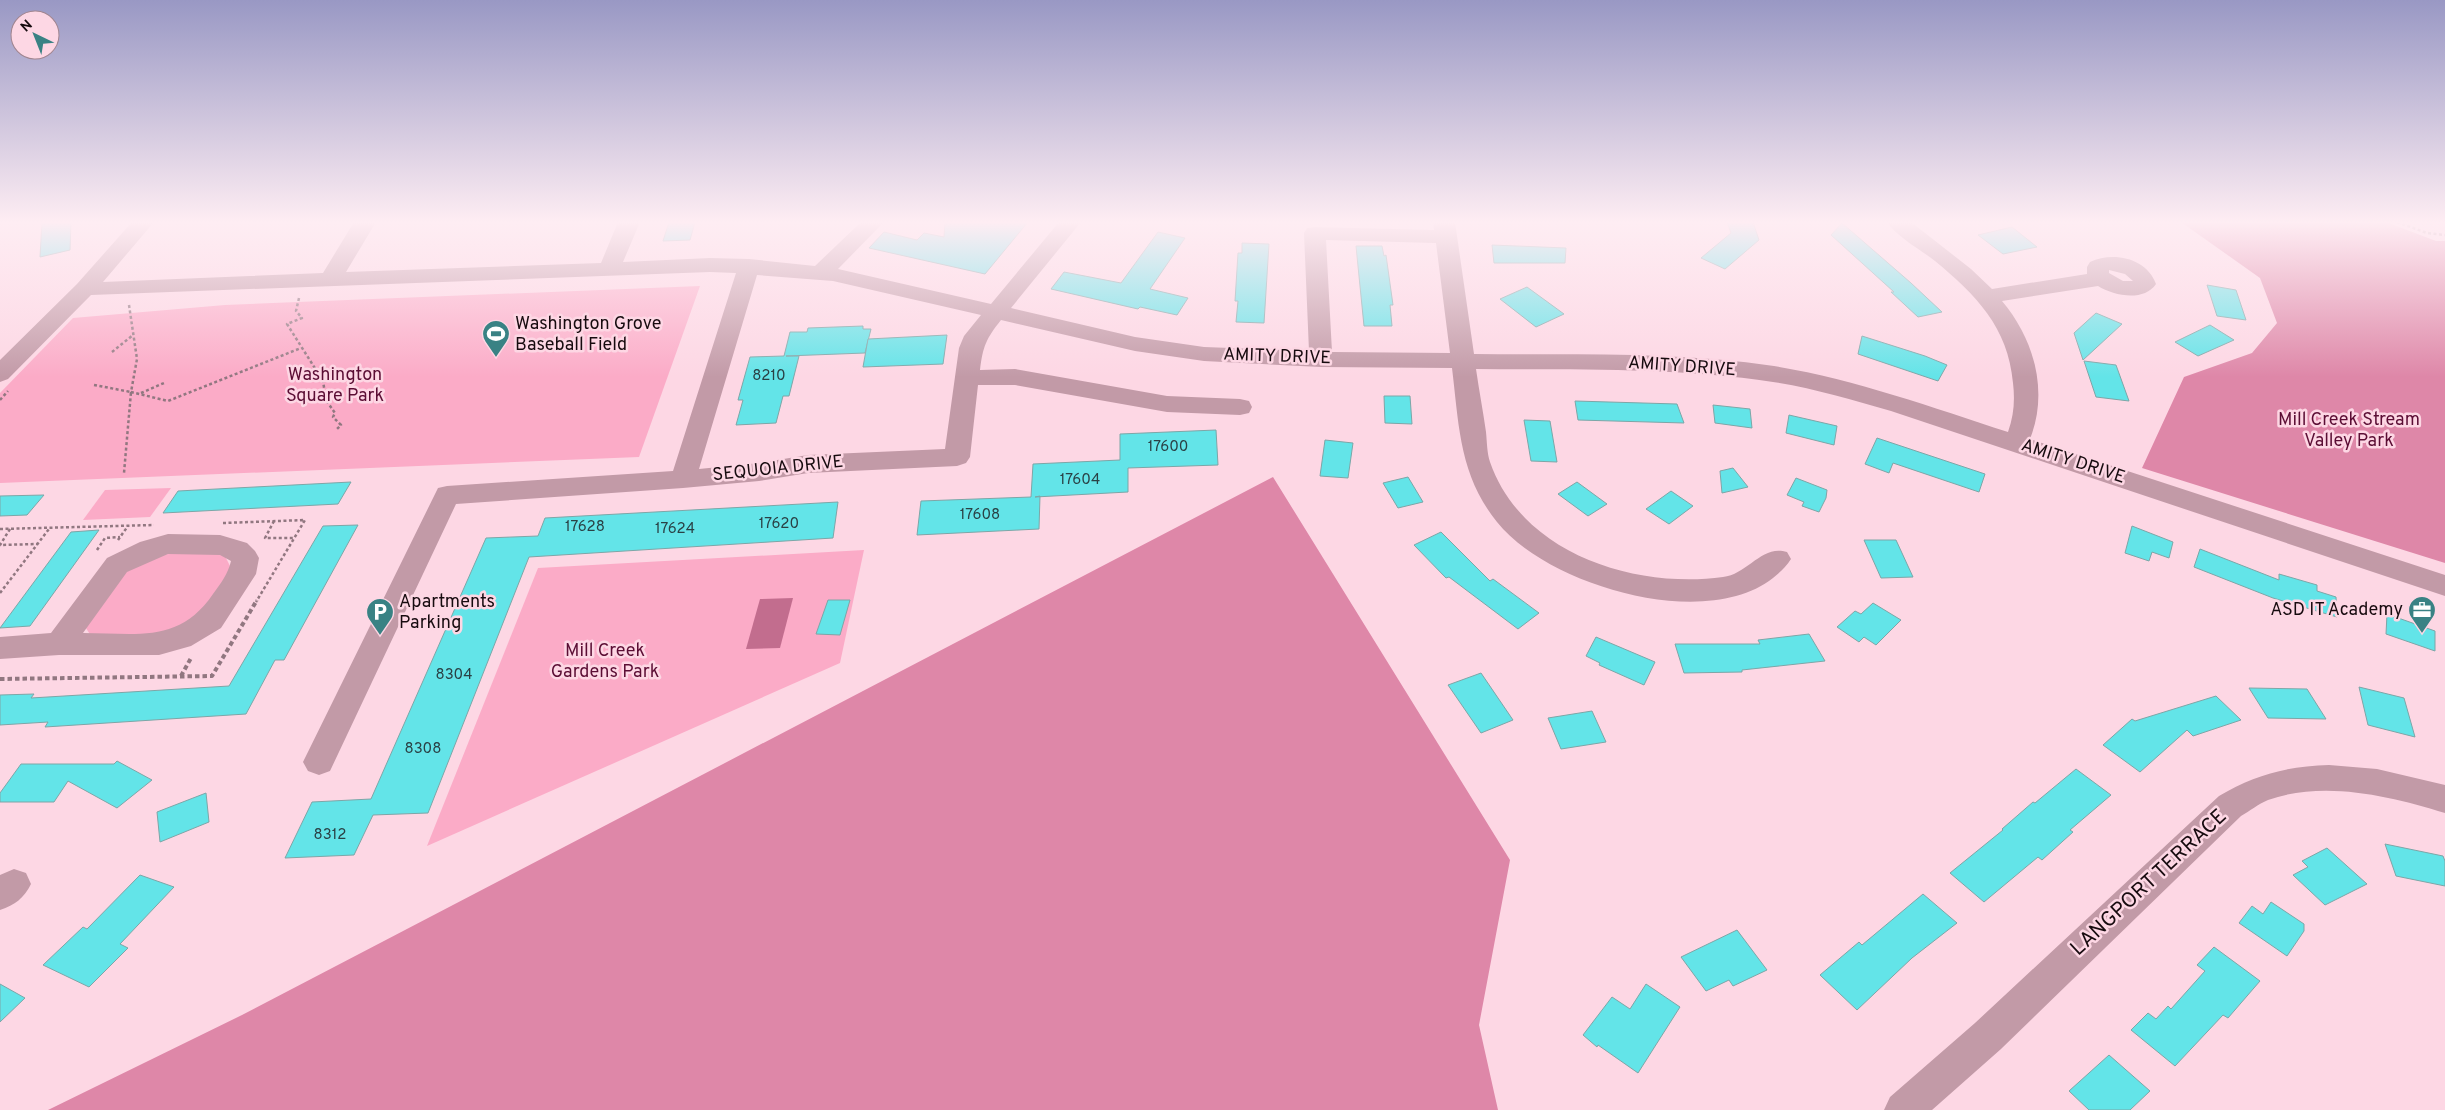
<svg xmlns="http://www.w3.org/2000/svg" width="2445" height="1110" viewBox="0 0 2445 1110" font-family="Overpass,sans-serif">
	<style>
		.green { fill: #fbabc7 }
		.forest { fill: #de87a8 }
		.water { fill: #c26d8e }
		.building { fill: #63e4e8; stroke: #7da6a7 }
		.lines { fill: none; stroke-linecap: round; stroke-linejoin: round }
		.path-far1 { stroke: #917780; stroke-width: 2.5; stroke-dasharray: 3 2.5; stroke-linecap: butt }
		.path { stroke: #917780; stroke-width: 4; stroke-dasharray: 4.5 3; stroke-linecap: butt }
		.minor { fill: #c29aa7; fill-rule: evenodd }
		.labels { text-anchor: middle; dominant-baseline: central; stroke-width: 5; stroke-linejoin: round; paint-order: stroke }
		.number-label { font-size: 15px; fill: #2a4145 }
		.poi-label { font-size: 18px; fill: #170b0f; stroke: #fdd7e4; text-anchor: start }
		.street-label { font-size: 18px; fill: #170b0f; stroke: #fdd7e4 }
		.park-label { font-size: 18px; fill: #5b0d34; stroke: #fdd7e4 }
		.near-street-label { font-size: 21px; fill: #170b0f; stroke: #fdd7e4 }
	</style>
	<rect width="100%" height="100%" fill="#fdd7e4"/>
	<g class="green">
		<path d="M700,286L639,457L0,483V393L73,318L225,305Z"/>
		<path d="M171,488L150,517L83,520L105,490Z"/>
		<path d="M864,550L840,663L427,846L538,568Z"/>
		<path d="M223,552L232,570L200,619L176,633L93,639L84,625L119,571L142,555Z"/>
	</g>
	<g class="forest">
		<path d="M2181,222H2386L2436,241H2445V563L2142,468L2184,377L2252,353L2277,323L2260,278Z"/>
		<path d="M1273,477L1510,860L1479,1025L1498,1110H48L242,1015Z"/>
	</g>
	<path class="water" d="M793,598L780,648L746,649L760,599Z"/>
	<g class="building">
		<path d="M42,222H71L70,250L40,257Z"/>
		<path d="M669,222H695L690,240L663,241Z"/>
		<path d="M945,222H1028L985,274L869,248L884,232L917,240L924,233L944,237Z"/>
		<path d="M1727,222H1753L1759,240L1725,269L1701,258L1731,233Z"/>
		<path d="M1842,223L1911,283L1942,312L1918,317L1891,292H1894L1831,235Z"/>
		<path d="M2012,227L2037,247L2003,254L1978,235Z"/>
		<path d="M1158,232L1185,238L1150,289L1188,298L1177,315L1140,307L1138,309L1051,289L1064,272L1121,283Z"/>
		<path d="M1242,243L1269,244L1264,323L1236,322L1238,301H1235L1238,253H1242Z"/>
		<path d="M1492,245L1566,248L1565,263H1494Z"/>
		<path d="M1356,246H1382L1384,256L1386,255L1393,305H1390L1392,326H1364Z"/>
		<path d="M2207,285L2236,290L2246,320L2217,316Z"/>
		<path d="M1527,287L1564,314L1536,327L1500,299Z"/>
		<path d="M2096,313L2122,324L2083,360L2074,333Z"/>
		<path d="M2210,325L2234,340L2198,356L2175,342Z"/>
		<path d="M863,326V329H871L865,353L786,356H799L789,396H783L776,423L736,425L743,400H738L750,357L784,356L790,332H807L808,328Z"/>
		<path d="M947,335L943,364L863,367L868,339Z"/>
		<path d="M1862,336L1925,356L1947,365L1938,381L1858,354Z"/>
		<path d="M2084,361L2116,365L2129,401L2096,397Z"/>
		<path d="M1384,396H1410L1412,424L1385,423Z"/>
		<path d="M1575,401L1677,404L1684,423L1578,420Z"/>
		<path d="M1713,405L1750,409L1752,428L1715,423Z"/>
		<path d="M1789,415L1837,426L1834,445L1786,433Z"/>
		<path d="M1524,420L1550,421L1557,462L1531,461Z"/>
		<path d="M1216,430L1218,465L1128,468V492L1035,497L1040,496L1039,529L917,535L921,501L1031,497L1033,464L1120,460V434Z"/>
		<path d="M1877,438L1985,474L1979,492L1893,463L1889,473L1865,464Z"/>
		<path d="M1325,440L1353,443L1348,478L1320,476Z"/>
		<path d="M1733,468L1748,487L1722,493L1720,471Z"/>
		<path d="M1408,477L1423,502L1398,508L1383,483Z"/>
		<path d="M1796,478L1827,490L1826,498L1819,512L1802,506L1804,502L1787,495Z"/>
		<path d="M351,482L338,504L163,513L178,491Z"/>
		<path d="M1577,482L1607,504L1588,516L1558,494Z"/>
		<path d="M1671,491L1693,506L1669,524L1646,509Z"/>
		<path d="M44,495L27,515L0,516V496Z"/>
		<path d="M838,502L833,538L529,557L428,813L373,815L354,855L285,858L312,802L371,799L486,538L538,536L545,518Z"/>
		<path d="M358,525L284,660H275L246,714L45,727L48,722L0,725V695L34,694L31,698L229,686L323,526Z"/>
		<path d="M2132,526L2173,542L2169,558L2152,552L2149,561L2125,553Z"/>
		<path d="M99,530L30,626L0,628L71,532Z"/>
		<path d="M1441,532L1490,581L1493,579L1539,613L1518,629L1449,577L1446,578L1414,545Z"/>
		<path d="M1864,540H1896L1913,577L1881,578Z"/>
		<path d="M2200,549L2279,580V574L2317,585V591L2336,597L2337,617L2273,598L2194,567Z"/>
		<path d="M828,600H850L840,635L816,634Z"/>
		<path d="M1873,603L1901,620L1876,645L1864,637L1859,642L1837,627L1855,611L1861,614Z"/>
		<path d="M2387,614L2435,631V651L2386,634Z"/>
		<path d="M1809,634L1825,661L1742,670V672L1684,673L1675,644H1760L1758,640Z"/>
		<path d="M1596,637L1655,662L1644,685L1599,665L1600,663L1586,656Z"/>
		<path d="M1481,673L1513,720L1481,733L1448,685Z"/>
		<path d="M2359,687L2404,698L2415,737L2368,725Z"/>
		<path d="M2249,688L2307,689L2326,719L2268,718Z"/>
		<path d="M2216,696L2241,720L2193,736L2187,730L2140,772L2103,745L2132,719L2135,721Z"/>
		<path d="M1592,711L1606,742L1561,749L1548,718Z"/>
		<path d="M117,761L152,780L117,808L68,781L54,802H0V793L21,764H114Z"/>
		<path d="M2076,769L2111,795L2070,830L2073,832L2042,860L2038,857L1984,902L1950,873L2003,830L2002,829L2033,802L2035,803Z"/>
		<path d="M206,793L209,822L160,842L157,812Z"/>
		<path d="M2385,844L2443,856L2445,861V886L2396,876Z"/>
		<path d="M2327,848L2367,884L2325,905L2293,875L2308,867L2302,861Z"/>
		<path d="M140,875L174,887L120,944L128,948L89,987L43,965L83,927L87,929Z"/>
		<path d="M1923,894L1957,923L1912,958L1857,1010L1820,975L1859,942L1862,945Z"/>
		<path d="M2271,902L2304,924V931L2287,956L2239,923L2252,906L2263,914Z"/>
		<path d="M1737,930L1767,970L1733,986L1729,980L1706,991L1681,957Z"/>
		<path d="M2214,947L2260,981L2228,1018L2223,1015L2175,1066L2131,1030L2148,1013L2156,1019L2168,1006L2171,1009L2205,971L2197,965Z"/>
		<path d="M0,984L25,998L0,1022Z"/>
		<path d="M1646,984L1680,1007L1638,1073L1598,1045L1597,1047L1583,1035L1612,997L1630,1009Z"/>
		<path d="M2109,1055L2150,1091L2130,1110H2089L2069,1091Z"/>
	</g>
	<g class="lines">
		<g class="path-far1">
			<path d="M2397,222L2427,233L2445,235"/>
			<path d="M299,298L296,311L302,318L287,324L323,381L326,400L335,413L333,417L341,425L336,430"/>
			<path d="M129,305L137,359L131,392L168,401L301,348"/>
			<path d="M112,352L133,335"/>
			<path d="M94,385L131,392L124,473"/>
			<path d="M141,393L164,383"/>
			<path d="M0,400L8,391"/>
			<path d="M274,521L265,538H294"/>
			<path d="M223,523L305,520L256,602"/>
			<path d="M0,529L154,525"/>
			<path d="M10,529L0,545L37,544"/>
			<path d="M118,540L128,526"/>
			<path d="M97,550L105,538L120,537"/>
			<path d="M0,593L49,529"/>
		</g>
		<g class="path">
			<path d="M181,676L191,658"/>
			<path d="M0,679L212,676L257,600"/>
		</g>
		<g class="minor">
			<path d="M132,222H154L103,282L323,273L354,222H376L346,272L601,263L618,222H640L623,262L710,258L749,259L815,266L861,222H884L838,269L991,304L1059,222H1081L1011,308L1135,337L1204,347L1309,351L1304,233L1307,228L1315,227L1434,230L1433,222H1455L1474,354C1573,355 1675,351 1774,366C1854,379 1931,407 2008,432C2014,415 2015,400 2013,383C2008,327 1976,295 1935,261C1920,249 1898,238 1887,222H1911L1971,269L1992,289L2087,274V267L2090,262C2113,251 2147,258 2156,284C2144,302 2114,296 2098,286L2002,301C2034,339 2049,391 2030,439L2445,575V596L1891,411C1852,400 1813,388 1773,382C1675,367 1575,370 1476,369C1479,390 1483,411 1486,432C1487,442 1487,453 1490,462C1522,554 1635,589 1723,577C1748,574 1762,544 1787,552L1791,559C1786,567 1780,572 1773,578C1705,632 1547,585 1497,522C1459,475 1459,425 1452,368L1321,367L1204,361L1135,351L1001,320C986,339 983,346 980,370L1015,369L1167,396L1240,399L1249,401L1252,407L1249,413L1240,415L1167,412L1015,385H978L970,457L966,463L957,466L808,473L759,481L683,488L456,504L330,771L319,775L308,771L303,762L438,488L447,486L673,471L736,273L710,272L91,295L8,379L0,382V360L77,284ZM1326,240L1436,243L1450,353L1332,352ZM2109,270L2125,274L2133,281H2123L2109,273ZM757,275L833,281L981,315L964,336L959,348L945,449L808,455L759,463L699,469Z"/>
			<path d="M168,534L220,535L247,543L255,551L259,558L256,574L221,628L191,646L159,655H59L0,659V637L51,633L107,558L140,542ZM168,554L220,555L231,561C228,574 221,583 213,594C179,644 136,633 83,633L127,572Z"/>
			<path d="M2329,765L2377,769L2445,785V813C2390,796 2324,780 2268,800C2258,804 2250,811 2241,816L2001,1049L1932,1110H1884L1890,1097L1975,1023L2219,796C2254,775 2288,766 2329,765Z"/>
			<path d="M14,869L26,873L31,884C24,898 15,905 0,910V875Z"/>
		</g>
	</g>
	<linearGradient id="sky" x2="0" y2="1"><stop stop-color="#9998c4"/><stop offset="0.59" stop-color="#feedf3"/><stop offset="1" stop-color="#feedf3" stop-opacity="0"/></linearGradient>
	<rect width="2445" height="377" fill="url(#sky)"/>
	<defs>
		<symbol id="stadium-pin" viewBox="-11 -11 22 30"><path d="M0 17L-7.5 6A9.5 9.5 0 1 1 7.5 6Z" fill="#398284" stroke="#fdd7e4"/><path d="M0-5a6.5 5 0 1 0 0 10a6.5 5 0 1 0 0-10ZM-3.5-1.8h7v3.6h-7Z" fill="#fff"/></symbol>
		<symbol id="office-pin" viewBox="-11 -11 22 30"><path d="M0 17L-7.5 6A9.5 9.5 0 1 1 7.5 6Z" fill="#398284" stroke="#fdd7e4"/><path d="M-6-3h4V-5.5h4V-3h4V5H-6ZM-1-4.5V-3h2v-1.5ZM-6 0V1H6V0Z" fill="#fff"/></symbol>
		<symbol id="parking-pin" viewBox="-11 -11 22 30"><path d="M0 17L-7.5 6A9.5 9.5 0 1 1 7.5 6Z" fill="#398284" stroke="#fdd7e4"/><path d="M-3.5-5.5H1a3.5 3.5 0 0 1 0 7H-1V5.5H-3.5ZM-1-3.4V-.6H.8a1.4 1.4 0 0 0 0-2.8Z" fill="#fff"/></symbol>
	</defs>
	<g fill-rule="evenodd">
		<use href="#stadium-pin" x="480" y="318" width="32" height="43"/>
		<use href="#office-pin" x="2406" y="594" width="32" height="43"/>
		<use href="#parking-pin" x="364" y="596" width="32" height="43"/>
	</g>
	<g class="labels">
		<g class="number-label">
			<text x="769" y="376">8210</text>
			<text x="1168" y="447">17600</text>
			<text x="1080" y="480">17604</text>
			<text x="980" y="515">17608</text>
			<text x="779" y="524">17620</text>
			<text x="585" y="527">17628</text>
			<text x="675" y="529">17624</text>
			<text x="454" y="675">8304</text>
			<text x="423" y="749">8308</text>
			<text x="330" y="835">8312</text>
		</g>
		<g class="poi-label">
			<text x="515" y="324">Washington Grove<tspan x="515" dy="21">Baseball Field</tspan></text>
			<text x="399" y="602">Apartments<tspan x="399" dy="21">Parking</tspan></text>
			<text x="2403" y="610" text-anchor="end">ASD IT Academy</text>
		</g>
		<g class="street-label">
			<text transform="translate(1277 357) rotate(2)">AMITY DRIVE</text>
			<text transform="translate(1682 367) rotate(4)">AMITY DRIVE</text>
			<text transform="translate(2073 462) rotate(18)">AMITY DRIVE</text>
			<text transform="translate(778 469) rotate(-6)">SEQUOIA DRIVE</text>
		</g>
		<g class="park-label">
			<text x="335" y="375">Washington<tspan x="335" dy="21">Square Park</tspan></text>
			<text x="2349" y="420">Mill Creek Stream<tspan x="2349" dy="21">Valley Park</tspan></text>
			<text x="605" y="651">Mill Creek<tspan x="605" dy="21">Gardens Park</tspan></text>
		</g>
		<g class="near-street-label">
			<text transform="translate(2149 883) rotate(-43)">LANGPORT TERRACE</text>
		</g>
	</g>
	<g transform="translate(35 35) rotate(317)"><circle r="24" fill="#fdd7e4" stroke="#a1858f"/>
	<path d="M0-4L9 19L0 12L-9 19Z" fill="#398284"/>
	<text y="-8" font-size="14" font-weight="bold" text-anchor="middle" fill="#170b0f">N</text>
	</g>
</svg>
